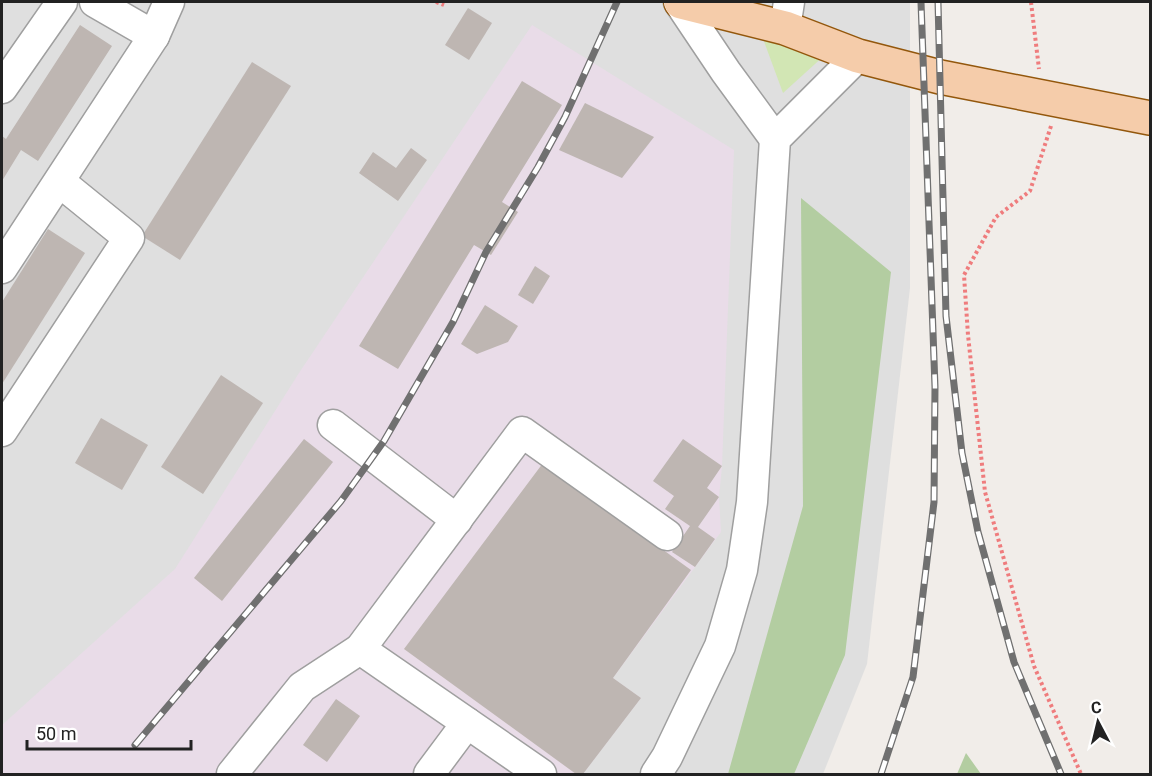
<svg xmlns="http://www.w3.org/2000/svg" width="1152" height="776" viewBox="0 0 1152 776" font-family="Roboto,sans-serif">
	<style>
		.residential { fill: #dfdfdf }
		.industrial { fill: #e9dce8 }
		.grass { fill: #d2e6b4 }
		.forest { fill: #b3cda1 }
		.building { fill: #beb6b2 }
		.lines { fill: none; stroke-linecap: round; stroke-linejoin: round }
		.minor-casing { stroke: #9f9f9f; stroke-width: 33 }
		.major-casing { stroke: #93570c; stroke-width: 36 }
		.path { stroke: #ef7c7d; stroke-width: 4; stroke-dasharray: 3 3; stroke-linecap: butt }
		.minor { stroke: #fff; stroke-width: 30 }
		.major { stroke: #f5ccaa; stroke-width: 33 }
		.rail-casing { stroke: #707070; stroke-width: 7 }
		.rail { stroke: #fff; stroke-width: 4.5; stroke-dasharray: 14; stroke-linecap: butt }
	</style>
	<rect width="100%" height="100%" fill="#f1ede9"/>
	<path class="residential" d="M2,2H910V288L867,664L823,774H2Z"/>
	<path class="industrial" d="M532,25L734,150L722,466L719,497L721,532L613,678L641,698L583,774H2V725L175,569L299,373Z"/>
	<path class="grass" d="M762,36L826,54L783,93Z"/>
	<g class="forest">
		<path d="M801,198L891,272L845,655L794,774H728L803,506Z"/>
		<path d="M966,753L981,774H957Z"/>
	</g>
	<g class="building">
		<path d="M468,8L492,23L469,60L445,45Z"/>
		<path d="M80,25L112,46L38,161L21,150L2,181V136L6,139Z"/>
		<path d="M252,62L291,86L180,260L142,236Z"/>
		<path d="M522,81L562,105L502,202L518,212L491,255L474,245L398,369L359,346Z"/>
		<path d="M585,103L654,137L622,178L559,150Z"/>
		<path d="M411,148L427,160L398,201L359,173L373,152L396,168Z"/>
		<path d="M48,229L85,253L2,384V302Z"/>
		<path d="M535,266L550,276L533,304L518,295Z"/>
		<path d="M485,305L518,326L508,342L477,354L461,344Z"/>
		<path d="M221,375L263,403L203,494L161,467Z"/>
		<path d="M101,418L148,445L122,490L75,463Z"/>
		<path d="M304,439L333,462L222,601L194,578Z"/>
		<path d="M683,439L722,466L707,488L719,497L698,527L715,539L695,567L672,552L690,526L665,509L674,496L653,481Z"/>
		<path d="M543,463L691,570L613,678L641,698L583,774H576L404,649Z"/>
		<path d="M336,699L360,716L327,762L303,745Z"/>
	</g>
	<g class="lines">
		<defs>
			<g id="minor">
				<path d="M95,2L154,36"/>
				<path d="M679,2L726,72L775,139"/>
				<path d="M785,28L789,2"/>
				<path d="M2,88L62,2"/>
				<path d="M2,268L154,36L169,2"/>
				<path d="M333,425L457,520"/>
				<path d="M2,431L129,238L60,182"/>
				<path d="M232,774L302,687L360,649"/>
				<path d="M429,774L467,723"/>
				<path d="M541,774L360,649L522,432L667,535"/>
				<path d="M656,774L667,757L720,646L742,570L752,502L775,139L858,56"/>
			</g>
			<path id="major" d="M681,2L785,28L858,56L940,77L1150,118"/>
		</defs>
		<use href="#minor" class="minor-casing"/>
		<use href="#major" class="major-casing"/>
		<g class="path">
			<path d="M436,2L444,5"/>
			<path d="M1031,2L1039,69"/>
			<path d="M1051,126L1030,191L996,217L964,275L968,335L985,492L1034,666L1081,774"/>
		</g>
		<use href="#minor" class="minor"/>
		<use href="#major" class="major"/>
		<defs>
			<g id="rail">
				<path d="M938,2L946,316L962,453L978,532L1014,662L1061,774"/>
				<path d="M135,745L341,501L384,441L453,322L486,252L538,167L565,117L617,2"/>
				<path d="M881,774L913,677L934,502L935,387L921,2"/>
			</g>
		</defs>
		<use href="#rail" class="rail-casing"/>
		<use href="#rail" class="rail"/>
	</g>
	<rect width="1152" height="776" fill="none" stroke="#222222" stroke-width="6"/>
	<g transform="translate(1098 722) rotate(353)" stroke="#ffffff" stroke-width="4.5" paint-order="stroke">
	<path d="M0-4.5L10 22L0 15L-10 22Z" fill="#222222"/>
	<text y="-9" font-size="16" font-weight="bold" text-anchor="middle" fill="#222222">С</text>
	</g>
	<path d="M27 740v9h164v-9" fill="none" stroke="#222222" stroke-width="3"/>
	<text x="36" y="740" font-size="18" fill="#222222" stroke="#ffffff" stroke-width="4.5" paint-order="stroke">50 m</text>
</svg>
